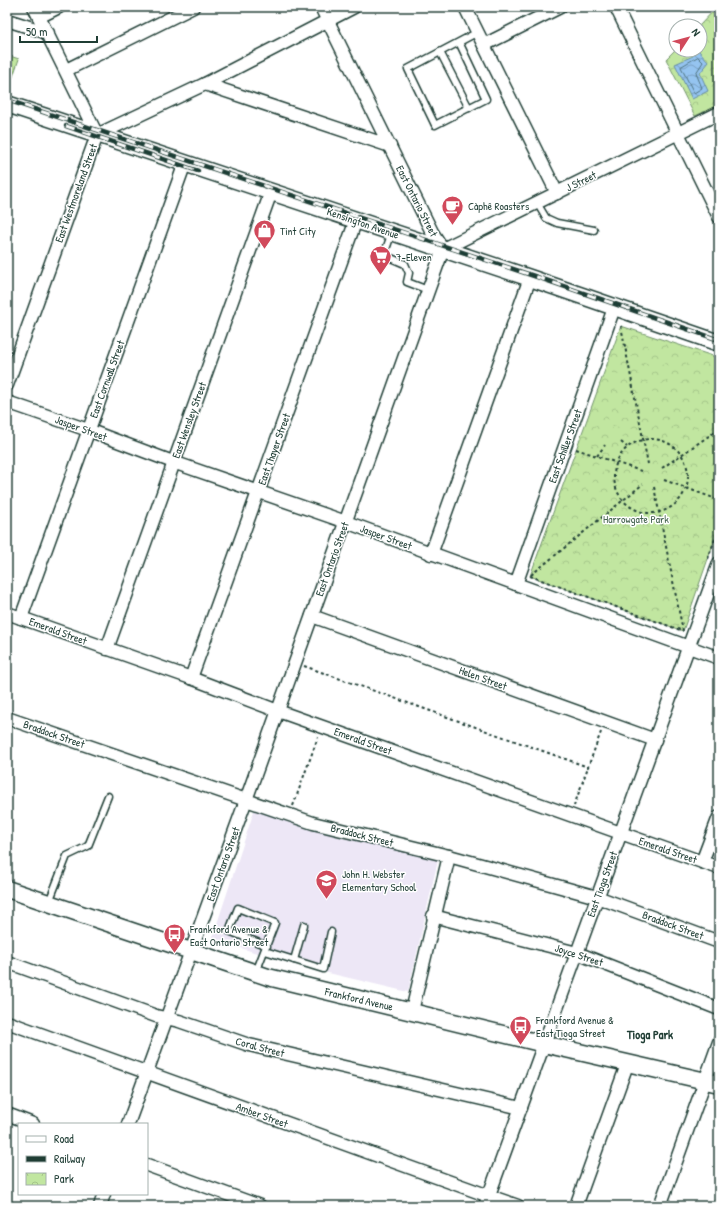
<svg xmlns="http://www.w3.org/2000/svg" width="726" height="1213" viewBox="0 0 726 1213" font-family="'Patrick Hand',sans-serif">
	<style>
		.built { fill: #ede7f6 }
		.green { fill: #c1e6a0; stroke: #70926a }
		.park { fill: url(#park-crowns); stroke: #70926a }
		.water { fill: url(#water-waves); stroke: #668ea5 }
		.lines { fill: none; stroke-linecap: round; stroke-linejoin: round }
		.shore { stroke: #4e737f; stroke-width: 1 }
		.lane-casing { stroke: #1f3d34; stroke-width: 9 }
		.street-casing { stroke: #1f3d34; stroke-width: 15 }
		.secondary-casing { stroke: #1f3d34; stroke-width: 19 }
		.path { stroke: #1f3d34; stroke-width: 2; stroke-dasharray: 3 3; stroke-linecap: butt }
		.lane { stroke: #fff; stroke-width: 6 }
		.street { stroke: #fff; stroke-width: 12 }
		.secondary { stroke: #fff; stroke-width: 16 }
		.rail-casing { stroke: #1f3d34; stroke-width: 4.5 }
		.rail { stroke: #fff; stroke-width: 3; stroke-dasharray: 9; stroke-linecap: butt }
		.labels { text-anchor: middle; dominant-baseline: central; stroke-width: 3; stroke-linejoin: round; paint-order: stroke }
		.street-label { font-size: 11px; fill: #1f3d34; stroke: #fff }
		.poi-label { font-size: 11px; fill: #1f3d34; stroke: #fff; text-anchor: start }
		.park-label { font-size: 11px; fill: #3f5f4a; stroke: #fff }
		.neighbourhood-label { font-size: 12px; font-weight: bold; fill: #1f3d34; stroke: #fff }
	</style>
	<defs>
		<pattern id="park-crowns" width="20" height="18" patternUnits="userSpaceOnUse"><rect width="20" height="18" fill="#c1e6a0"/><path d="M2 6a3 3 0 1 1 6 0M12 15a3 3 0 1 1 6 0" fill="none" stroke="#a5c68a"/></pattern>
		<pattern id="water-waves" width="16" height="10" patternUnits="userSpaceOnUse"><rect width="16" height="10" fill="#95c4f0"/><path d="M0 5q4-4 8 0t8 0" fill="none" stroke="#79a0c3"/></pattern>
	</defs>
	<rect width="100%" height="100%" fill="#fff"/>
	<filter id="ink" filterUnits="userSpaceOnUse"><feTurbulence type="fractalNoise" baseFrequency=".025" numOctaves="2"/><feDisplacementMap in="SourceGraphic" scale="8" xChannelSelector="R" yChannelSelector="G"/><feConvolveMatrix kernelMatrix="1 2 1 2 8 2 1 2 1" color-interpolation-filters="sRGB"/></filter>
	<g filter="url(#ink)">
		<path class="built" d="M255,808L315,828L438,860L408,992L299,966L212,939Z"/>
		<path class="green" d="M7,55L19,59L9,88L7,87Z"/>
		<g class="park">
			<path d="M717,7H719V105L695,116L666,59L676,49L700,50V26H699Z"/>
			<path d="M621,326L719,358V527L683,631L530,576Z"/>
		</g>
		<path class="water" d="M698,50L709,62L700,73L708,91L692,99L675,64L693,56Z"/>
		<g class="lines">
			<path class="shore" d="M698,57L703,62L696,73L702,88L694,93L681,67Z"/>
			<defs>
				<g id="lane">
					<path d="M459,42L486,99L435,125L408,69L478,32"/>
					<path d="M440,52L469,108"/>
					<path d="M537,203L546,218L557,223L594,230"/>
					<path d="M392,232L384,255L405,264L409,273L407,282L428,290"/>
					<path d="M49,902L67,856L88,846L108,796"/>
					<path d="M265,951L323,969L331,932"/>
					<path d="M294,960L304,925"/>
					<path d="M256,972L275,923L238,908L229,931L267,946"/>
				</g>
				<g id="street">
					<path d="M321,7L432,232L443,249"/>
					<path d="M465,7L557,193"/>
					<path d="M616,7L719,217"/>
					<path d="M39,17L59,7"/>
					<path d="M7,20L48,33"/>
					<path d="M484,45L560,7"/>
					<path d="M66,70L193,7"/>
					<path d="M205,84L390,146"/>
					<path d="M97,135L205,84L354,7"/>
					<path d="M443,249L719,113"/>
					<path d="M7,385L97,135L34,7"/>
					<path d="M7,402L88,430L173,462L346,522L719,658"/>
					<path d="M431,554L530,278"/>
					<path d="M516,584L614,308"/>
					<path d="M7,613L191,678L278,711L719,868"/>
					<path d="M312,616L655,740"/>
					<path d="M21,618L185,163"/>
					<path d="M107,649L271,192"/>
					<path d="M191,678L356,220"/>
					<path d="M7,718L313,823L449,856L597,897L719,942"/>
					<path d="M702,862L719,817"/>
					<path d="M433,916L577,953L719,1009"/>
					<path d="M7,962L156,1016L179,1021L249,1045L521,1108"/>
					<path d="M412,1011L449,856"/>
					<path d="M7,1022L489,1196L518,1206"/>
					<path d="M7,1114L33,1124"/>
					<path d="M128,1124L246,800L443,249"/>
					<path d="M147,1165L260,1206"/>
					<path d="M100,1206L104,1194"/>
					<path d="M485,1206L719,563"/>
					<path d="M576,1206L628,1062"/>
					<path d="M660,1206L719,1042"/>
				</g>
				<g id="secondary">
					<path d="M7,104L530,278L719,343"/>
					<path d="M7,889L268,977L544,1044L719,1084"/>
				</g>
			</defs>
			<use href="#lane" class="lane-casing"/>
			<use href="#street" class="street-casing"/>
			<use href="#secondary" class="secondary-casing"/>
			<g class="path">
				<path d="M621,326L648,464"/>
				<circle cx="651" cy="476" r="37"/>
				<path d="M621,442L627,447"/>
				<path d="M576,449L641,471"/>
				<path d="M597,456L605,445"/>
				<path d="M662,468L719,429"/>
				<path d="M664,480L719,500"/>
				<path d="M654,487L683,631"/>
				<path d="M708,559L719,527"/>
				<path d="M531,575L643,484"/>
				<path d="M530,576L683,631"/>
				<path d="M304,666L588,767L601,732"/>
				<path d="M293,806L318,737"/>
				<path d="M574,806L588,767"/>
			</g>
			<use href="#lane" class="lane"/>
			<use href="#street" class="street"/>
			<use href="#secondary" class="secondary"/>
			<defs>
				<g id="rail">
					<path d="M7,100L534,276L719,340"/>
					<path d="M66,126L198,171"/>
				</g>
			</defs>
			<use href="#rail" class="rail-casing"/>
			<use href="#rail" class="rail"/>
		</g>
	</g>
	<defs>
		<symbol id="cafe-pin" viewBox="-11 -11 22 30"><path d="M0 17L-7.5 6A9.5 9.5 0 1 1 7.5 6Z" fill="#d1495b" stroke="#fff"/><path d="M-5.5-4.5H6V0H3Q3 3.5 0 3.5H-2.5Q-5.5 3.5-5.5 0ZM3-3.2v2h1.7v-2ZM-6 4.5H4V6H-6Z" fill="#fff"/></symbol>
		<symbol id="shop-pin" viewBox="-11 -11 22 30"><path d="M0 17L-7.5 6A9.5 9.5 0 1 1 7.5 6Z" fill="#d1495b" stroke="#fff"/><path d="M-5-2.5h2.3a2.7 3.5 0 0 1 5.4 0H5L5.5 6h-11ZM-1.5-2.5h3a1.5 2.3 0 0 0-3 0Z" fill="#fff"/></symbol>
		<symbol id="supermarket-pin" viewBox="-11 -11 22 30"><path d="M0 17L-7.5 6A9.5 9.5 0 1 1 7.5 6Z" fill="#d1495b" stroke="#fff"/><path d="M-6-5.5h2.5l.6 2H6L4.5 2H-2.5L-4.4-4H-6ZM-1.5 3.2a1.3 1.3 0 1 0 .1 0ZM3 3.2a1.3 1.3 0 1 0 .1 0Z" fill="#fff"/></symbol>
		<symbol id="school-pin" viewBox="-11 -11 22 30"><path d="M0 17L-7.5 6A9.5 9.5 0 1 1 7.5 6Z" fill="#d1495b" stroke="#fff"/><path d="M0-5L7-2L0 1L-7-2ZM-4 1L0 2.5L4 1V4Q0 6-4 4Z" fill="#fff"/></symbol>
		<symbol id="bus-pin" viewBox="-11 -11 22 30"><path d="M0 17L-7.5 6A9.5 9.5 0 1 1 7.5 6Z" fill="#d1495b" stroke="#fff"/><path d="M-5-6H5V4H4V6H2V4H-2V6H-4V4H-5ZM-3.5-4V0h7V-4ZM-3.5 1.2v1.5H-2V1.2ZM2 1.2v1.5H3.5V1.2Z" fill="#fff"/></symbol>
	</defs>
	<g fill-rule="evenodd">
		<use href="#cafe-pin" x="440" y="194" width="25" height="34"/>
		<use href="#shop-pin" x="252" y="218" width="25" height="34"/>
		<use href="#supermarket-pin" x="368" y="244" width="25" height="34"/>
		<use href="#school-pin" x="314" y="868" width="25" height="34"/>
		<use href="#bus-pin" x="162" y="922" width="25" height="34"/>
		<use href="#bus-pin" x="508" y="1014" width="25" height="34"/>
	</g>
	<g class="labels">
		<g class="street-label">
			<text transform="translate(581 181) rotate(-26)">J Street</text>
			<text transform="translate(76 193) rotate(-70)">East Westmoreland Street</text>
			<text transform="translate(417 201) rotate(63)">East Ontario Street</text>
			<text transform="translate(363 223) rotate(19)">Kensington Avenue</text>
			<text transform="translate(107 379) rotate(-70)">East Cornwall Street</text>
			<text transform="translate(189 420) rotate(-70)">East Wensley Street</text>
			<text transform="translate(81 428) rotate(20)">Jasper Street</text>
			<text transform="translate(565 446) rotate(-70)">East Schiller Street</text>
			<text transform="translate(274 449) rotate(-70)">East Thayer Street</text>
			<text transform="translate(386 537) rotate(20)">Jasper Street</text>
			<text transform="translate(332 559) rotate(-70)">East Ontario Street</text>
			<text transform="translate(58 631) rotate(20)">Emerald Street</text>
			<text transform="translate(483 678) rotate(20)">Helen Street</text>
			<text transform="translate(54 734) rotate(19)">Braddock Street</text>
			<text transform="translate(363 741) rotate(20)">Emerald Street</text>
			<text transform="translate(362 835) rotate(14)">Braddock Street</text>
			<text transform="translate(668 850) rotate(19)">Emerald Street</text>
			<text transform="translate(223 864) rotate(-70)">East Ontario Street</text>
			<text transform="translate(602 884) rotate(-70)">East Tioga Street</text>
			<text transform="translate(673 925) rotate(20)">Braddock Street</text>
			<text transform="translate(579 955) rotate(18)">Joyce Street</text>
			<text transform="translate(359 999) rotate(13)">Frankford Avenue</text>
			<text transform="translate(260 1047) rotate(15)">Coral Street</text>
			<text transform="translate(262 1115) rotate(20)">Amber Street</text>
		</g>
		<g class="poi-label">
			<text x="468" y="206">Càphê Roasters</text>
			<text x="280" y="231">Tint City</text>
			<text x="396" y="257">7-Eleven</text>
			<text x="342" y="874">John H. Webster<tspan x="342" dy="13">Elementary School</tspan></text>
			<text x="190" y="929">Frankford Avenue &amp;<tspan x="190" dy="13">East Ontario Street</tspan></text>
			<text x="536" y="1020">Frankford Avenue &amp;<tspan x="536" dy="13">East Tioga Street</tspan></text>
		</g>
		<g class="park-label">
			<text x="636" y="519">Harrowgate Park</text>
		</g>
		<g class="neighbourhood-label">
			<text x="650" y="1034">Tioga Park</text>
		</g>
	</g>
	<rect width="726" height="1213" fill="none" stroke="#fff" stroke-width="24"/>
	<rect x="12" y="12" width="702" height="1189" fill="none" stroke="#1f3d34" stroke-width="1.5" filter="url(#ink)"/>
	<rect x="18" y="1123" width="130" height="72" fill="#ffffff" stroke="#a5b1ae"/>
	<rect x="26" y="1136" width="20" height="6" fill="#ffffff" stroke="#a5b1ae"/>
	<text x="54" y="1143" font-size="12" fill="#1f3d34">Road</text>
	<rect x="26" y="1156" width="20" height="6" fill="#1f3d34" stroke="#a5b1ae"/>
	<text x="54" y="1163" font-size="12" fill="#1f3d34">Railway</text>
	<rect x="26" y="1173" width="20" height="12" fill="url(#park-crowns)" stroke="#a5b1ae"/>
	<text x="54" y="1183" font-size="12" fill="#1f3d34">Park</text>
	<g transform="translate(688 38) rotate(54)"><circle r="19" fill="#ffffff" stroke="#a5b1ae"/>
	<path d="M0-3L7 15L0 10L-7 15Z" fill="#d1495b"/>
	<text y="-6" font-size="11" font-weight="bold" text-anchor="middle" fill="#1f3d34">N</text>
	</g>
	<path d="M20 36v6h77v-6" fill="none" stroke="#1f3d34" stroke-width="2"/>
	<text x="26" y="36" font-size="12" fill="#1f3d34" stroke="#ffffff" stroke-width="3" paint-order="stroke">50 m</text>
</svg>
